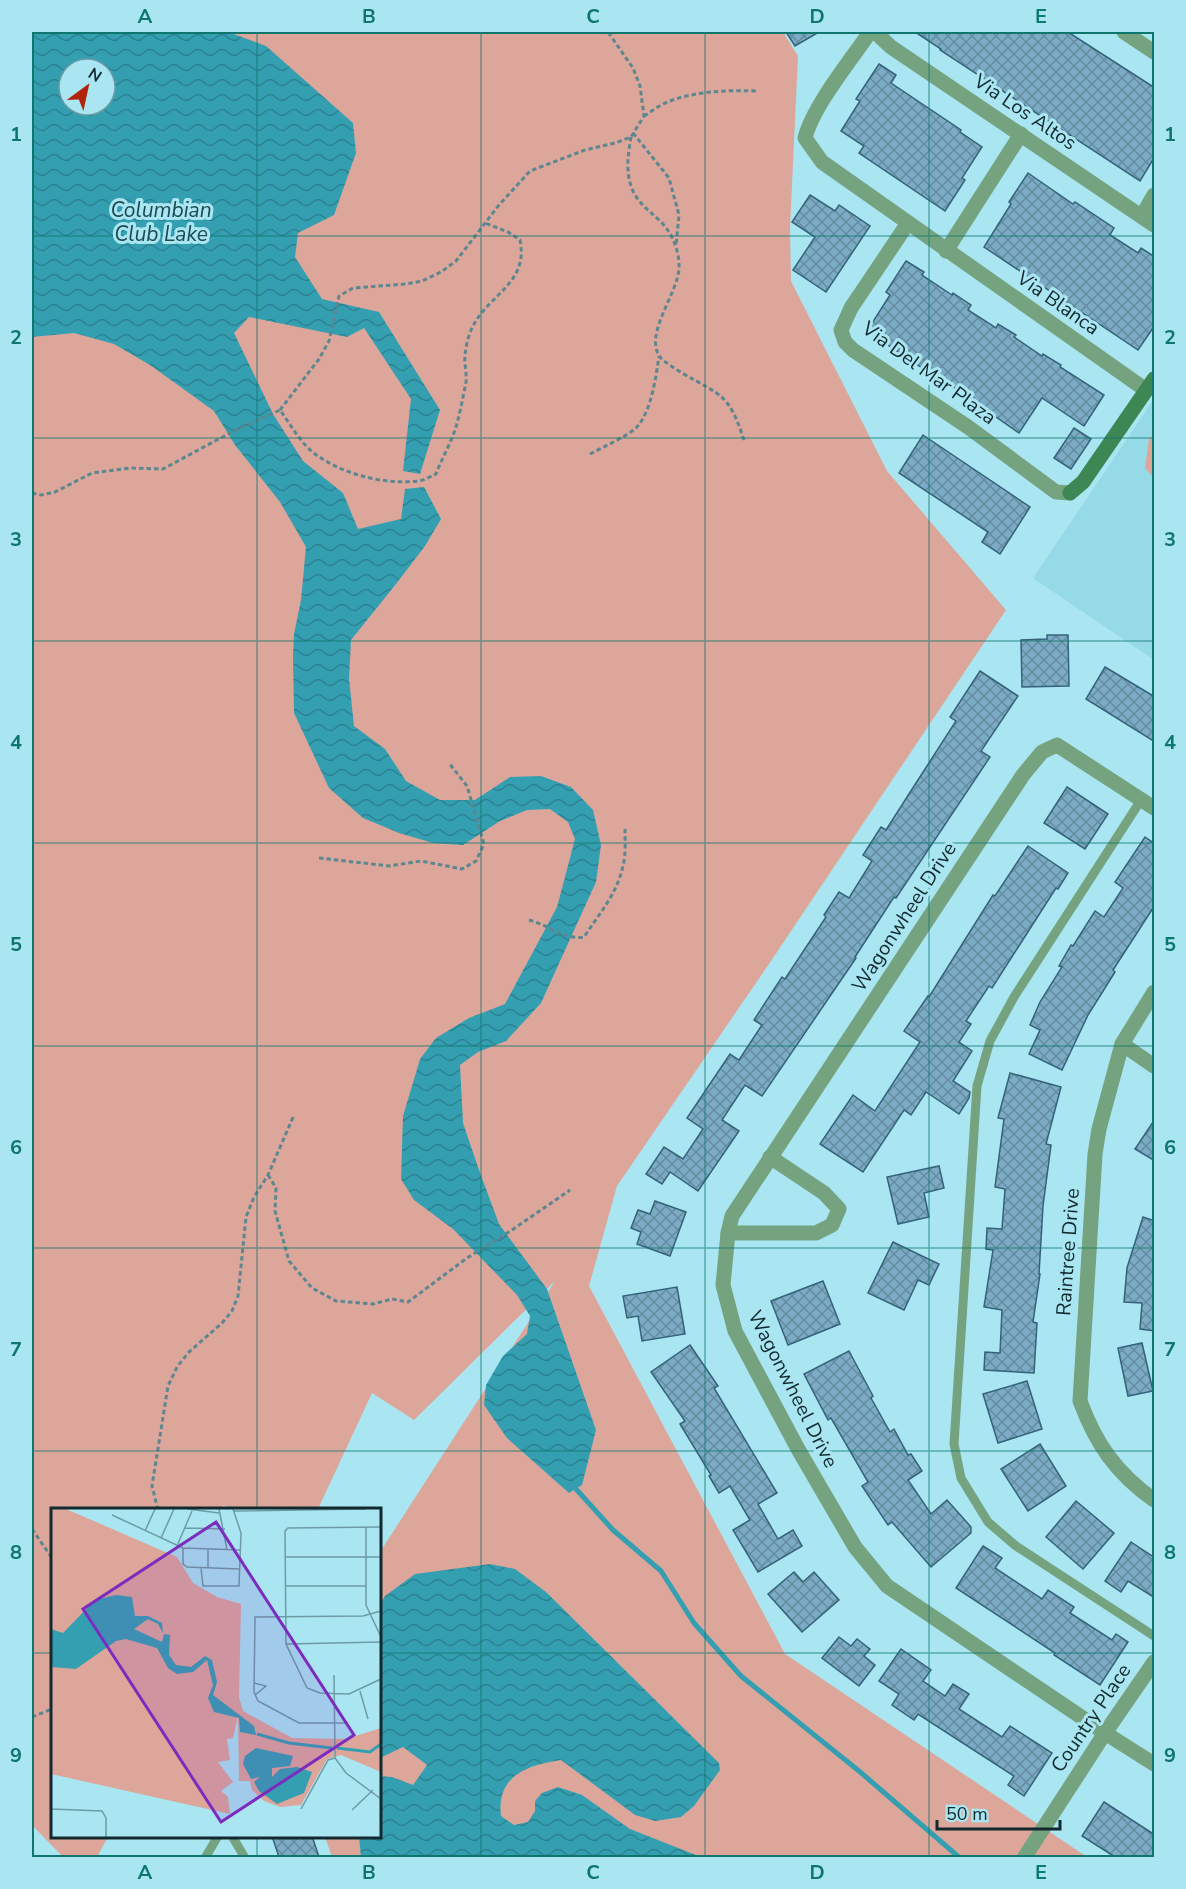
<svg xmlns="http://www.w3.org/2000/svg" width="1186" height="1889" viewBox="0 0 1186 1889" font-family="'Nunito Sans',sans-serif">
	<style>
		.built { fill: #96dae7 }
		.green { fill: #dda69a; fill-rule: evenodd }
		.water { fill: url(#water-waves); fill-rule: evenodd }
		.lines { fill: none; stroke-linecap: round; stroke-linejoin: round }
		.stream { stroke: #359fb2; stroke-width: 5 }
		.building { fill: url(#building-cross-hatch); stroke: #346279; stroke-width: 1.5 }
		.path { stroke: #5d8790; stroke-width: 3; stroke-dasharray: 4.5 3; stroke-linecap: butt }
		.lane { stroke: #75a380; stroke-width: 9 }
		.street { stroke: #75a380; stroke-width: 15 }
		.secondary { stroke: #3d8755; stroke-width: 15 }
		.grid { fill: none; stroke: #0f766e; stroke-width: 1.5; stroke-opacity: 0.55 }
		.labels { text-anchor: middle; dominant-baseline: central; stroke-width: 6; stroke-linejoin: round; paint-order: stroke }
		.street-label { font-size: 20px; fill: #122a2f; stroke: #aae6f2 }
		.water-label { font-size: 21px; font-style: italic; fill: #1b4951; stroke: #aae6f2 }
		.inset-river { fill: none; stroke: #359fb2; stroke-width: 3 }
		.inset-road { fill: none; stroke: #6d9ba4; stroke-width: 1.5 }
		.view { fill: #7b2cbf; fill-opacity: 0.15; stroke: #7b2cbf; stroke-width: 3 }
		.inset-edge { fill: none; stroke: #122a2f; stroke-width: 3 }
		.neatline { fill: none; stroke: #0f766e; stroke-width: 2 }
		.grid-label { font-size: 20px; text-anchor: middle; font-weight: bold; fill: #0f766e }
	</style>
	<defs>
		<pattern id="water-waves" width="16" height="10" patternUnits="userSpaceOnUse" patternTransform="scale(1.5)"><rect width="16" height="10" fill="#359fb2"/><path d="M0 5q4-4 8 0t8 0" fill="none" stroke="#2b8291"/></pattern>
		<pattern id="building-cross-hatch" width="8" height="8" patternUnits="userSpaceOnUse" patternTransform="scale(1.5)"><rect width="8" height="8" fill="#7cacc5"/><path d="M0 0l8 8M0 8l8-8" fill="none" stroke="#648ca0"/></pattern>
	</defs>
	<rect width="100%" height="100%" fill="#aae6f2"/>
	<path class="built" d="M1154,399V660L1033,578Z"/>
	<g class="green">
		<path d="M32,32H783L798,56L790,228L791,281L887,471L1006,610L773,958L617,1186L589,1286L785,1654L1087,1857H332L325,1837L380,1836V1552L555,1281L414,1420L372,1393L318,1509L233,1510L223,1505V1510H52V1836L108,1837L97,1857H63L32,1825ZM69,69H105V105H69Z"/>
		<path d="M1154,433V478L1145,468L1149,439Z"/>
	</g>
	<g class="water">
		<path d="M32,32H228L266,46L353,123L356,153L334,215L298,233L295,257L322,299L379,312L440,410L420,474L403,471L411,399L364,328L347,337L249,317L234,333L273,414L303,461L343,493L358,529L401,519L405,489L424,487L441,519L425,546L396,584L351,640L349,679L354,726L385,749L406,781L440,800H475L510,777L541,776L571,787L593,810L601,845L596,882L541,1003L506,1041L478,1052L460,1065L463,1123L479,1170L499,1224L547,1289L596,1430L582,1485L569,1493L507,1438L484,1405L486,1385L503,1356L527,1334L530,1316L517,1295L453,1229L414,1200L401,1179L403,1116L420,1059L436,1038L469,1018L505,1004L557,907L575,839L568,822L550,809L527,810L500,821L463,845L433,843L399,833L363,818L329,788L294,713L293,656L294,634L301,600L306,547L280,502L235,445L214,411L150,365L114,344L74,333L32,337ZM69,69H105V105H69Z"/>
		<path d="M490,1564L515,1569L546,1592L719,1763L720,1770L694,1806L681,1817L655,1821L635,1815L561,1760C527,1765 496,1776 501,1816L514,1825L528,1822L535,1811V1801L542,1793L558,1787L582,1795L630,1829L701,1857H361L359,1837L380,1836V1776L392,1777L413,1785L427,1765L403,1747L380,1758V1605L385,1596L415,1574Z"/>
	</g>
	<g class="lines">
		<path class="stream" d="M576,1489L613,1530L661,1571L694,1623L741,1676L859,1771L960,1858"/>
	</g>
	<g class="building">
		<path d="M786,32H819L795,46Z"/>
		<path d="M915,32H1068L1155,88L1154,158L1140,181L940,50L941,49Z"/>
		<path d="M879,64L896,75L891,83L961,130L960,132L982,147L962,178L965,180L945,211L859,153L864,146L841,131L860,101L856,99Z"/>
		<path d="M1028,173L1073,204L1075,202L1114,228L1110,235L1138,253L1141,248L1155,257V325L1138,350L984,247L1011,204L1009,202Z"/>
		<path d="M810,195L835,211L839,205L870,226L826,292L793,270L815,237L792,222Z"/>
		<path d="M906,261L924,272L922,275L952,295L953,293L971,305L968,310L996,328L998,324L1016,335L1014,337L1042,356L1043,354L1061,365L1060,367L1104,395L1084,426L1042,398L1019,433L953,387L952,388L867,331L890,295L886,292Z"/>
		<path d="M1074,428L1091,439L1071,469L1054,458Z"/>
		<path d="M923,435L1030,507L1000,554L982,542L988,532L899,473Z"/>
		<path d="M1047,635H1068L1069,686L1022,687L1021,640L1047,639Z"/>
		<path d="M1105,667L1155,697V742L1086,699Z"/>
		<path d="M980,671L1018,696L981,751L990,757L896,898L894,897L855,957L856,958L762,1096L745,1085L722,1120L739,1131L698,1191L670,1172L662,1184L646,1174L664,1147L683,1159L703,1129L687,1118L730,1054L739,1060L762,1025L754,1020L782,977L785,979L826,917L824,915L839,892L849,898L872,861L863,855L881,827L886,830L916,783L956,721L950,717Z"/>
		<path d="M1067,787L1108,814L1085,849L1044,823Z"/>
		<path d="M1145,837L1155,844V905L1113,970L1115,972L1088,1015L1062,1070L1029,1054L1040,1030L1030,1025L1040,1002L1062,967L1059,966L1071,945L1073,946L1095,911L1104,917L1123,888L1115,882Z"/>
		<path d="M1028,846L1068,873L1058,889L1056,888L992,988L989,986L966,1021L971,1024L959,1042L972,1051L953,1081L970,1092L969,1098L959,1114L926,1092L911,1115L904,1110L863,1172L820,1144L853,1095L875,1111L920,1042L904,1031L928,996L929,997L993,895L995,896Z"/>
		<path d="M1010,1073L1061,1087L1046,1144L1051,1145L1043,1206L1039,1274H1040L1033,1322L1037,1323L1034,1373L984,1370L985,1352L1000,1353L1002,1310L984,1307L993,1250L986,1249L987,1228L1002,1229L1005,1189L995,1187L1004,1119L998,1118Z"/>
		<path d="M1155,1119V1161L1135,1149Z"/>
		<path d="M939,1166L944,1188L924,1193L929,1217L898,1224L887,1177Z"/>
		<path d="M655,1201L686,1212L670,1256L637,1244L641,1232L631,1228L638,1210L650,1214Z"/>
		<path d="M1143,1217L1155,1221V1331L1140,1329L1142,1303L1124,1302L1127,1268Z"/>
		<path d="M893,1242L939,1264L929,1285L918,1280L904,1310L868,1293Z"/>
		<path d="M823,1281L840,1324L788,1345L771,1301Z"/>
		<path d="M677,1287L685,1334L642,1341L638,1316L627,1318L623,1296Z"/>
		<path d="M1142,1343L1153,1391L1128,1396L1118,1348Z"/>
		<path d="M690,1345L718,1386L714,1388L777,1493L758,1504L778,1539L793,1530L802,1546L758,1572L733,1530L750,1520L730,1486L719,1493L709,1476L711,1475L680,1424L685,1421L651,1372Z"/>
		<path d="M849,1351L873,1396L871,1398L890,1432L894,1429L908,1455L911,1454L922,1471L908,1480L931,1514L947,1500L971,1527V1533L931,1567L892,1522L888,1525L862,1486L868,1482L831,1418L828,1420L804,1374Z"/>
		<path d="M1027,1381L1042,1429L998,1443L983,1394Z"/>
		<path d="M1040,1444L1066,1486L1028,1511L1001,1469Z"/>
		<path d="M1076,1501L1114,1533L1083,1569L1046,1537Z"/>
		<path d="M1131,1542L1155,1558V1598L1128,1581L1121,1592L1105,1581Z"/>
		<path d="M983,1546L1002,1558L995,1568L1042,1599L1048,1590L1074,1607L1070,1613L1112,1640L1116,1634L1128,1642L1100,1685L1054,1655L1055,1653L956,1588Z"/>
		<path d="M794,1572L803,1582L814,1572L839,1600L802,1632L768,1594Z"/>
		<path d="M839,1637L851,1646L857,1639L870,1649L864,1656L875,1665L859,1686L822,1658Z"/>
		<path d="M901,1649L931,1670L923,1681L945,1696L953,1684L969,1694L959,1709L1002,1737L1010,1726L1052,1753L1024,1796L1008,1785L1014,1776L918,1714L914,1720L892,1705L899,1694L879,1681Z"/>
		<path d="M1104,1802L1155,1835V1857H1115L1082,1836Z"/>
		<path d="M272,1836H312L319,1857H279Z"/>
	</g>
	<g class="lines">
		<g class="path">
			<path d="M644,116C652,111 661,104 670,101C697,91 727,90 756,91"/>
			<path d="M633,133L669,178L679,215L676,246"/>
			<path d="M631,137C628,154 625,174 633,191C639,204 650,211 660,221C672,232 679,250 679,266C680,291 643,334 660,357C665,363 676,369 682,373C722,396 729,394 744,440"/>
			<path d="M280,410L319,359L329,341L339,296L353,288L406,284L422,281L441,272L456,261L499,205L530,171L585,150L615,143L631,137L644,116L640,86L633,68L608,32"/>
			<path d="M590,454C605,446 624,438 636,428C651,413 656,377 659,356"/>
			<path d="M32,493L41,495L55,492L92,473L130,468L163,469L228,434L280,410C291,425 302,446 318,456C345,475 386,485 419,481C425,480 431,476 436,474C442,458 451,443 456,427C460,413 463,397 466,382C467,373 464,364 465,355C466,347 468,336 472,328C488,294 529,284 520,240L508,232L485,223"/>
			<path d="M319,858L389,866L421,861L462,869L476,861L484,844L467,786L449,763"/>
			<path d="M529,920C548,925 565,940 584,937C599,914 617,894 623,866C626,854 625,840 625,828"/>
			<path d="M268,1175L276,1188L275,1211L289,1261L312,1288L336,1301L373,1304L392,1299L408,1302L467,1258L512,1230L570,1190"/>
			<path d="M158,1510L152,1486L168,1386L177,1367L189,1352L222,1323L232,1311L238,1296L246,1217L254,1197L268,1175L294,1115"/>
			<path d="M32,1529L52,1558"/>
			<path d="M32,1717L52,1709"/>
		</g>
		<g class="lane">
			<path d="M1141,800L1014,997L990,1041L977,1086L954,1444L961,1478L988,1522L1016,1546L1154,1636"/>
			<path d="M232,1836L245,1858"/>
			<path d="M205,1858L218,1836"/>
		</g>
		<g class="street">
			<path d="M870,32C851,60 813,106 805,138L822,162L1146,390"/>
			<path d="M875,32L891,47L1154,225"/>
			<path d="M1124,32L1154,52"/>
			<path d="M1142,216L1154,195"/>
			<path d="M908,223L851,308L841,330L845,342L853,350L968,427L1056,492L1070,493"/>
			<path d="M946,251L1021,134"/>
			<path d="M1154,808L1057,745L1042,752L1023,775L732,1216L728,1233L723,1285L735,1331L798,1449L855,1547L887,1586L1105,1733L1154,1764"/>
			<path d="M1154,992L1122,1044L1099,1129L1095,1154L1080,1401C1096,1444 1116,1473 1154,1500"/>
			<path d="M1122,1044L1154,1066"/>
			<path d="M728,1233H816L832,1225L839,1209L824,1193L770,1157"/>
			<path d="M1024,1858L1105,1733L1154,1662"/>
		</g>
		<path class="secondary" d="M1070,493L1083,482L1154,379"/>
	</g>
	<path class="grid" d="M257,32V1510M481,32V1858M705,32V1858M929,32V1858M32,236H1154M32,438H1154M32,641H1154M32,843H1154M32,1046H1154M32,1248H1154M32,1451H1154M32,1653H52M380,1653H1154M257,1836V1858"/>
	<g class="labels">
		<g class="street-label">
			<text transform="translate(1025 112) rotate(34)">Via Los Altos</text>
			<text transform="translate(1058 303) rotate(35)">Via Blanca</text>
			<text transform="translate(929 373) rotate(36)">Via Del Mar Plaza</text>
			<text transform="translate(904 917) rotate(-57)">Wagonwheel Drive</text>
			<text transform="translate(1068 1252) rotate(-86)">Raintree Drive</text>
			<text transform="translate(793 1389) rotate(63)">Wagonwheel Drive</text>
			<text transform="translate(1091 1718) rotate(-56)">Country Place</text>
		</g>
		<g class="water-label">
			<text x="161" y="210">Columbian<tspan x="161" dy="24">Club Lake</tspan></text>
		</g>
	</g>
	<g transform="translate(51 1508)">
		<rect width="330" height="330" fill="#aae6f2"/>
		<path d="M0,1H15L126,49L142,75L166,89L190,96L188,189L192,203L241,230L295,231L330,220V264L290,247L276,251L250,297L229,299L213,293L201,282L199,273H188L187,208L182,230L176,231L179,252L167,254L182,274L170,283L177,289L179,306L0,266Z" fill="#dda69a"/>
		<path d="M65,87L81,89L84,108H97L111,115L112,125L107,116L97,111L83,121L111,134L113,126L119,127L118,147L125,157L140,159L154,148L161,152L166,174L162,187L203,218L205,227L189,224L188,210L163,204L157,190L162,177L156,152L142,164L126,166L117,160L106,140L75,131L65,133L25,161L0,159V121L12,125L44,92ZM205,240L242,248L239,258L221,260V269L229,261L246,259L261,264L253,285L226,296L208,283L203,274L209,269L200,271L192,256L194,248Z" fill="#359fb2"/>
		<path class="inset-river" d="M206,226L238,235L281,240M286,240L319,244L330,236"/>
		<path class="inset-road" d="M137,1L168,5M168,1L176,42M182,3L315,1M61,7L132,40L190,42M315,19V97L330,129M330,19L237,20L234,23L235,136L256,180L269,185L298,186L330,171M134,20L174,21M94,23L104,1M110,30L123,1M126,38L141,3M132,40V56L136,59L189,61M157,41V60M234,49H330M150,60L152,78H188L190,25L182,1M234,78H315M235,136L330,134M283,167L284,250L295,265L330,291M203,175L215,178L204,187M309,183L317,211M297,215H248L207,193L203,184L204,109L312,108L330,103M0,301L51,303L55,310V329M250,301L277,252L284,250M301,302L322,282"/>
		<path class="view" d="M165,14L303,227L170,314L32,101Z"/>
		<rect width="330" height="330" class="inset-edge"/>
	</g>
	<rect width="1186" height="1889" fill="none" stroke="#aae6f2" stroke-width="66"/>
	<g transform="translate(87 87) rotate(33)"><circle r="28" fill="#aae6f2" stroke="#6d9ba4" stroke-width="1.5"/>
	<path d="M0-4.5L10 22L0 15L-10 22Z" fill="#b1230b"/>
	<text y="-9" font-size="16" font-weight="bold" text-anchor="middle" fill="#122a2f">N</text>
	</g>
	<path d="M937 1820v9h123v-9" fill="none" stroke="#122a2f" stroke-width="3"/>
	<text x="946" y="1820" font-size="18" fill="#122a2f" stroke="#aae6f2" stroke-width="4.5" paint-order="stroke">50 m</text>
	<rect x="33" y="33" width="1120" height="1823" class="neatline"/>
	<g class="grid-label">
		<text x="145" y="23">A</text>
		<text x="369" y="23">B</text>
		<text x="593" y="23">C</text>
		<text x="817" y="23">D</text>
		<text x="1041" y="23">E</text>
		<text x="16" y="141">1</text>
		<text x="1170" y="141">1</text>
		<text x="16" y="344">2</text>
		<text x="1170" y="344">2</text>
		<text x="16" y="546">3</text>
		<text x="1170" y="546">3</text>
		<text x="16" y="749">4</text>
		<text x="1170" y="749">4</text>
		<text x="16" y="951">5</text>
		<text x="1170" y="951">5</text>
		<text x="16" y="1154">6</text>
		<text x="1170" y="1154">6</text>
		<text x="16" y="1356">7</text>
		<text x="1170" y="1356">7</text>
		<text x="16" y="1559">8</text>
		<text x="1170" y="1559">8</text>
		<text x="16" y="1762">9</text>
		<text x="1170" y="1762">9</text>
		<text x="145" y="1879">A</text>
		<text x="369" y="1879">B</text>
		<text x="593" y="1879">C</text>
		<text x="817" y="1879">D</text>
		<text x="1041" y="1879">E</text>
	</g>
</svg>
